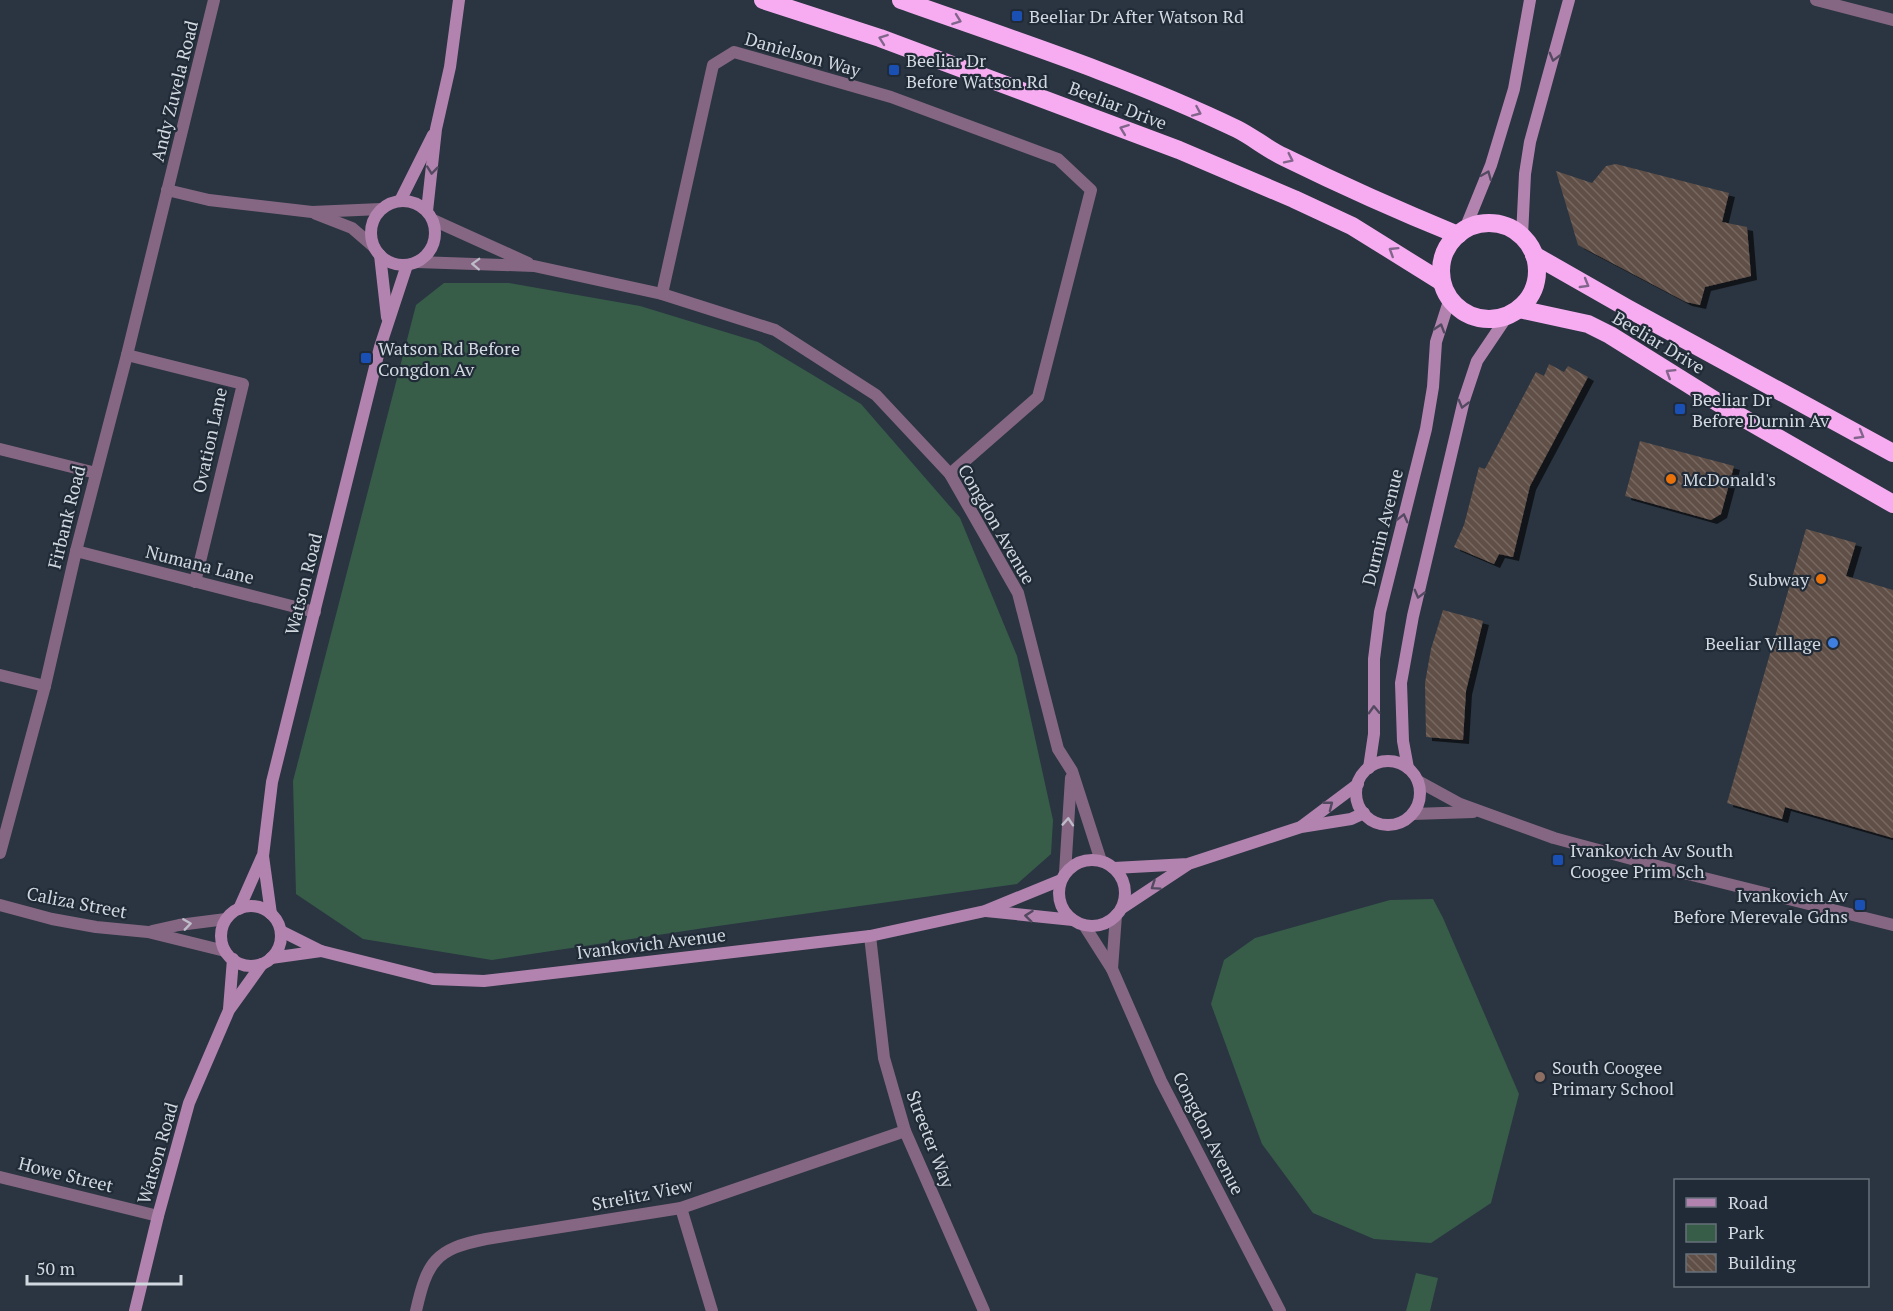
<svg xmlns="http://www.w3.org/2000/svg" width="1893" height="1311" viewBox="0 0 1893 1311" font-family="'PT Serif',serif">
	<style>
		.green { fill: #375d49 }
		.building { fill: url(#building-back-hatch); filter: url(#shadow) }
		.lines { fill: none; stroke-linecap: round; stroke-linejoin: round }
		.street { stroke: #866783; stroke-width: 12 }
		.secondary { stroke: #b383af; stroke-width: 12 }
		.highway { stroke: #f7acf1; stroke-width: 18 }
		.oneway { stroke: #81658b }
		.oneway2 { stroke: #534a61 }
		.oneway3 { stroke: #bebcc9 }
		.transit-dot { fill: #1a4fb4; stroke: #202b37; stroke-width: 2 }
		.food-dot { fill: #e8710a; stroke: #202b37; stroke-width: 2 }
		.shop-dot { fill: #3f7fe0; stroke: #202b37; stroke-width: 2 }
		.education-dot { fill: #8d6e63; stroke: #202b37; stroke-width: 2 }
		.labels { text-anchor: middle; dominant-baseline: central; stroke-width: 4.5; stroke-linejoin: round; paint-order: stroke }
		.poi-label { font-size: 18px; fill: #d1d8e0; stroke: #202b37; text-anchor: start }
		.street-label { font-size: 18px; fill: #d1d8e0; stroke: #202b37 }
	</style>
	<defs>
		<pattern id="building-back-hatch" width="6" height="6" patternUnits="userSpaceOnUse" patternTransform="scale(1.5)"><rect width="6" height="6" fill="#604f46"/><path d="M-1 5l2 2M0 0l6 6M5-1l2 2" fill="none" stroke="#766860"/></pattern>
		<filter id="shadow"><feDropShadow dx="6" dy="4" stdDeviation="0" flood-color="#0009"/></filter>
	</defs>
	<rect width="100%" height="100%" fill="#2a3541"/>
	<g class="green">
		<path d="M444,283H509L640,306L758,342L861,404L960,518L1017,656L1053,820L1051,854L1017,884L711,927L492,960L363,939L296,894L293,781L416,305Z"/>
		<path d="M1433,899L1443,918L1519,1094L1491,1203L1431,1243L1374,1239L1313,1213L1262,1144L1211,1004L1224,960L1255,938L1390,900Z"/>
		<path d="M1416,1273L1438,1278L1430,1311H1406Z"/>
	</g>
	<g class="building">
		<path d="M1616,164L1729,193L1722,222L1747,227L1751,276L1705,287L1700,305L1686,302L1578,245L1556,171L1592,183L1606,166Z"/>
		<path d="M1549,364L1564,372L1568,366L1588,377L1530,486L1513,557L1499,554L1494,564L1454,547L1464,525L1479,467L1485,469L1536,372L1544,376Z"/>
		<path d="M1640,441L1734,466L1721,514L1711,520L1625,496Z"/>
		<path d="M1806,529L1856,543L1846,576L1893,590V838L1785,807L1782,819L1727,803Z"/>
		<path d="M1443,610L1483,621L1466,691L1463,740L1426,737L1425,683L1431,649Z"/>
	</g>
	<g class="lines">
		<g class="street">
			<path d="M1816,0L1893,20"/>
			<path d="M167,190L209,200L312,212L381,209"/>
			<path d="M316,214L352,228L374,247"/>
			<path d="M433,220L528,263"/>
			<path d="M417,262L534,266L662,294L775,330L876,395L950,474L1018,593L1058,749L1072,771L1101,861"/>
			<path d="M662,294L713,65L734,52L891,97L1058,159L1091,190L1038,397L950,474"/>
			<path d="M127,355L243,384L195,582"/>
			<path d="M0,449L96,473"/>
			<path d="M76,551L315,612"/>
			<path d="M0,675L45,686"/>
			<path d="M1418,781L1460,804L1554,838L1676,871L1893,925"/>
			<path d="M1413,814L1473,812"/>
			<path d="M0,853L45,686L76,551L127,355L214,0"/>
			<path d="M1065,873L1071,778"/>
			<path d="M0,905L52,919L96,927L148,932L225,951"/>
			<path d="M1084,925L1112,969L1161,1081L1280,1311"/>
			<path d="M152,931L179,925L226,919"/>
			<path d="M870,936L884,1058L905,1131L984,1311"/>
			<path d="M1112,969L1116,915"/>
			<path d="M0,1177L158,1216"/>
			<path d="M681,1208L712,1311"/>
			<path d="M416,1311C427,1262 435,1249 486,1239L681,1208L905,1131"/>
		</g>
		<g class="secondary">
			<circle cx="403" cy="233" r="32"/>
			<path d="M400,201L433,135"/>
			<path d="M427,211L436,129L450,67L459,0"/>
			<path d="M1465,229L1491,165L1514,89L1530,0"/>
			<path d="M1522,236L1525,174L1530,142L1569,0"/>
			<path d="M380,255L387,317"/>
			<circle cx="1388" cy="793" r="32"/>
			<path d="M1369,768L1374,734V659L1380,612L1426,429L1433,387L1436,342L1450,298"/>
			<path d="M1408,768L1403,741L1401,683L1413,616L1464,400L1477,361L1508,315"/>
			<path d="M1302,826L1358,784"/>
			<circle cx="1092" cy="893" r="33"/>
			<path d="M1114,868L1188,864L1301,827L1351,819L1364,813"/>
			<circle cx="251" cy="936" r="30"/>
			<path d="M1122,908L1187,865"/>
			<path d="M239,909L262,857"/>
			<path d="M986,911L1073,920"/>
			<path d="M271,914L263,856L272,782L380,347L407,265"/>
			<path d="M281,931L321,951L433,979L484,981L870,936L985,911L1061,880"/>
			<path d="M271,958L321,951"/>
			<path d="M229,1009L233,959"/>
			<path d="M135,1311L158,1216L189,1103L229,1010L262,964"/>
		</g>
		<g class="highway">
			<path d="M763,0L880,38L1179,150L1294,199L1352,226L1442,282"/>
			<path d="M901,0C1014,40 1129,77 1237,129C1253,137 1267,149 1284,157C1341,185 1399,211 1458,235"/>
			<circle cx="1489" cy="271" r="48"/>
			<path d="M1534,255L1627,308L1893,453"/>
			<path d="M1519,309L1588,324L1610,335L1738,415L1893,504"/>
		</g>
	</g>
	<defs><path id="oneway-chevron" d="M-2-3.5L2.5 0L-2 3.5" fill="none" stroke-width="1.6" stroke-linecap="round" stroke-linejoin="round" transform="scale(1.5)"/></defs>
	<g class="oneway">
		<use href="#oneway-chevron" transform="translate(957 20) rotate(20)"/>
		<use href="#oneway-chevron" transform="translate(883 39) rotate(-160)"/>
		<use href="#oneway-chevron" transform="translate(1197 112) rotate(24)"/>
		<use href="#oneway-chevron" transform="translate(1124 129) rotate(-159)"/>
		<use href="#oneway-chevron" transform="translate(1289 159) rotate(26)"/>
		<use href="#oneway-chevron" transform="translate(1393 251) rotate(-148)"/>
		<use href="#oneway-chevron" transform="translate(1585 284) rotate(30)"/>
		<use href="#oneway-chevron" transform="translate(1670 373) rotate(-148)"/>
		<use href="#oneway-chevron" transform="translate(1860 435) rotate(30)"/>
	</g>
	<g class="oneway2">
		<use href="#oneway-chevron" transform="translate(1554 57) rotate(105)"/>
		<use href="#oneway-chevron" transform="translate(432 170) rotate(96)"/>
		<use href="#oneway-chevron" transform="translate(1487 175) rotate(-68)"/>
		<use href="#oneway-chevron" transform="translate(1440 328) rotate(-73)"/>
		<use href="#oneway-chevron" transform="translate(1463 404) rotate(105)"/>
		<use href="#oneway-chevron" transform="translate(1403 518) rotate(-76)"/>
		<use href="#oneway-chevron" transform="translate(1419 594) rotate(105)"/>
		<use href="#oneway-chevron" transform="translate(1374 710) rotate(-92)"/>
		<use href="#oneway-chevron" transform="translate(1329 805) rotate(-38)"/>
		<use href="#oneway-chevron" transform="translate(1155 886) rotate(146)"/>
		<use href="#oneway-chevron" transform="translate(1029 916) rotate(-174)"/>
	</g>
	<g class="oneway3">
		<use href="#oneway-chevron" transform="translate(476 264) rotate(-178)"/>
		<use href="#oneway-chevron" transform="translate(1068 822) rotate(-86)"/>
		<use href="#oneway-chevron" transform="translate(187 924) rotate(-8)"/>
	</g>
	<g class="transit-dot">
		<rect x="1011" y="10" width="12" height="12" rx="3"/>
		<rect x="888" y="64" width="12" height="12" rx="3"/>
		<rect x="360" y="352" width="12" height="12" rx="3"/>
		<rect x="1674" y="403" width="12" height="12" rx="3"/>
		<rect x="1552" y="854" width="12" height="12" rx="3"/>
		<rect x="1854" y="899" width="12" height="12" rx="3"/>
	</g>
	<g class="food-dot">
		<circle cx="1671" cy="479" r="6"/>
		<circle cx="1821" cy="579" r="6"/>
	</g>
	<circle class="shop-dot" cx="1833" cy="643" r="6"/>
	<circle class="education-dot" cx="1540" cy="1077" r="6"/>
	<g class="labels">
		<g class="poi-label">
			<text x="1029" y="16">Beeliar Dr After Watson Rd</text>
			<text x="906" y="60">Beeliar Dr<tspan x="906" dy="21">Before Watson Rd</tspan></text>
			<text x="378" y="348">Watson Rd Before<tspan x="378" dy="21">Congdon Av</tspan></text>
			<text x="1692" y="399">Beeliar Dr<tspan x="1692" dy="21">Before Durnin Av</tspan></text>
			<text x="1683" y="479">McDonald's</text>
			<text x="1809" y="579" text-anchor="end">Subway</text>
			<text x="1821" y="643" text-anchor="end">Beeliar Village</text>
			<text x="1570" y="850">Ivankovich Av South<tspan x="1570" dy="21">Coogee Prim Sch</tspan></text>
			<text x="1848" y="895" text-anchor="end">Ivankovich Av<tspan x="1848" dy="21">Before Merevale Gdns</tspan></text>
			<text x="1552" y="1067">South Coogee<tspan x="1552" dy="21">Primary School</tspan></text>
		</g>
		<g class="street-label">
			<text transform="translate(803 54) rotate(16)">Danielson Way</text>
			<text transform="translate(174 91) rotate(-76)">Andy Zuvela Road</text>
			<text transform="translate(1118 105) rotate(21)">Beeliar Drive</text>
			<text transform="translate(1659 342) rotate(31)">Beeliar Drive</text>
			<text transform="translate(209 440) rotate(-78)">Ovation Lane</text>
			<text transform="translate(66 517) rotate(-76)">Firbank Road</text>
			<text transform="translate(997 524) rotate(60)">Congdon Avenue</text>
			<text transform="translate(1382 527) rotate(-76)">Durnin Avenue</text>
			<text transform="translate(200 564) rotate(14)">Numana Lane</text>
			<text transform="translate(303 584) rotate(-76)">Watson Road</text>
			<text transform="translate(77 902) rotate(11)">Caliza Street</text>
			<text transform="translate(651 943) rotate(-7)">Ivankovich Avenue</text>
			<text transform="translate(1209 1133) rotate(63)">Congdon Avenue</text>
			<text transform="translate(931 1139) rotate(69)">Streeter Way</text>
			<text transform="translate(157 1153) rotate(-74)">Watson Road</text>
			<text transform="translate(66 1174) rotate(14)">Howe Street</text>
			<text transform="translate(642 1194) rotate(-11)">Strelitz View</text>
		</g>
	</g>
	<rect x="1674" y="1179" width="195" height="108" fill="#202b37" stroke="#67707b" stroke-width="1.5"/>
	<rect x="1686" y="1198" width="30" height="9" fill="#b383af" stroke="#67707b" stroke-width="1.5"/>
	<text x="1728" y="1209" font-size="18" fill="#d1d8e0">Road</text>
	<rect x="1686" y="1224" width="30" height="18" fill="#375d49" stroke="#67707b" stroke-width="1.5"/>
	<text x="1728" y="1239" font-size="18" fill="#d1d8e0">Park</text>
	<rect x="1686" y="1254" width="30" height="18" fill="url(#building-back-hatch)" stroke="#67707b" stroke-width="1.5"/>
	<text x="1728" y="1269" font-size="18" fill="#d1d8e0">Building</text>
	<path d="M27 1275v9h154v-9" fill="none" stroke="#d1d8e0" stroke-width="3"/>
	<text x="36" y="1275" font-size="18" fill="#d1d8e0" stroke="#202b37" stroke-width="4.5" paint-order="stroke">50 m</text>
</svg>
